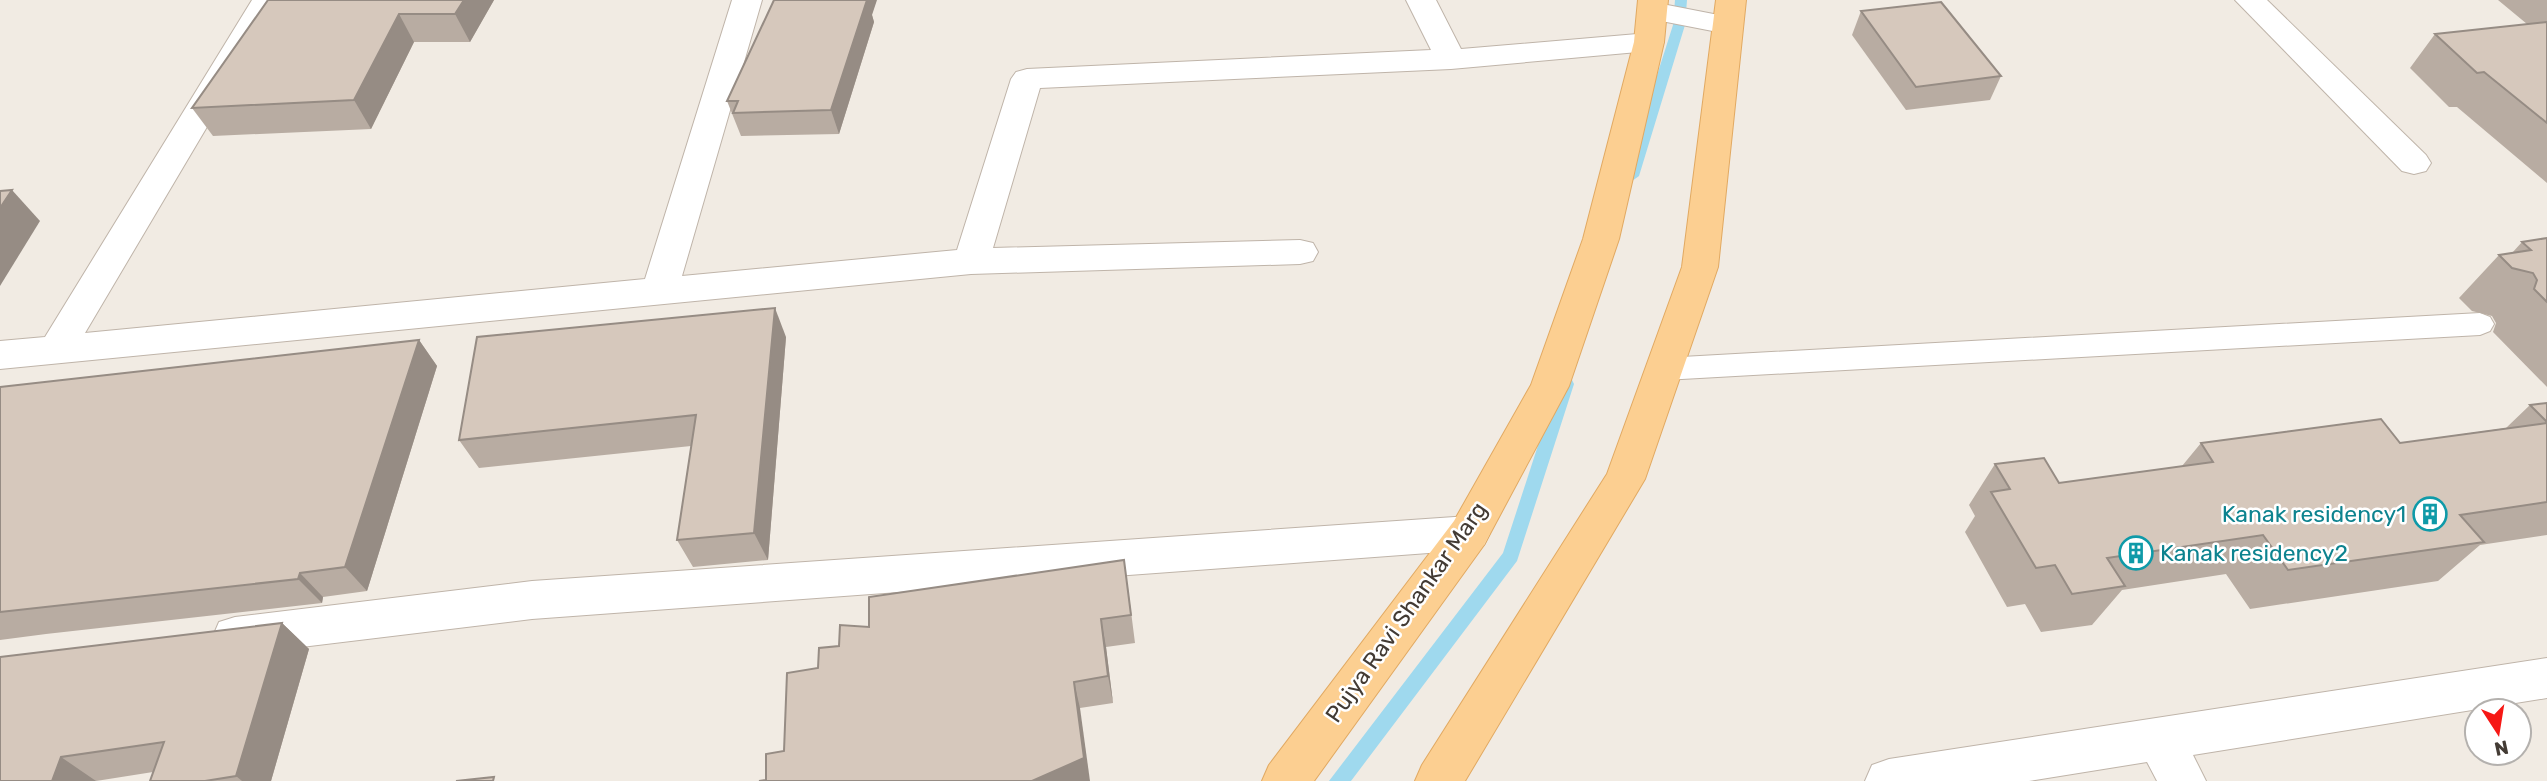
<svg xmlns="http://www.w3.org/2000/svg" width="2547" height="781" viewBox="0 0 2547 781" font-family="Rubik,sans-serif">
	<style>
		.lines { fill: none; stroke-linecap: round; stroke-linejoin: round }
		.stream { fill: #9fd9ee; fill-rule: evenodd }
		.service-casing { stroke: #bfb4a9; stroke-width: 2 }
		.minor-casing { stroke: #bfb4a9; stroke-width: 2 }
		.primary-casing { stroke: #e1a962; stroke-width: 2 }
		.service { fill: #fff; fill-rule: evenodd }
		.minor { fill: #fff; fill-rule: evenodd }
		.primary { fill: #fccf91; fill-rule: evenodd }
		.wall { fill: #b8aca2 }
		.shaded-wall { fill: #968c84 }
		.building { fill: #d6c8bc; stroke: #968c84; stroke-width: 2 }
		.labels { text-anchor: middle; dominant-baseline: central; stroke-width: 5; stroke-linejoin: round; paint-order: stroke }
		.culture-label { font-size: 23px; fill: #0d838f; stroke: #fff; text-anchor: end }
		.street-label { font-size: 23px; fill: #433b34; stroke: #fff }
	</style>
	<rect width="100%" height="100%" fill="#f1ebe3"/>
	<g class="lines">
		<g class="stream">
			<path d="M1675,0H1687L1685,25L1639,176L1632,181L1625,176L1673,25Z"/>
			<path d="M1566,378L1572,380L1574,384L1517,561L1351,781H1329L1503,553L1558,384L1560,380Z"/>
		</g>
		<defs>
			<path id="service" d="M2480,313L2490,317L2494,324L2490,331L2480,335L1664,380L1654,377L1649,369L1654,361L1664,358Z"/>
			<g id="minor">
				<path d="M252,0H282L85,333L645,279L732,0H762L682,276L957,250L1011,79L1016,72L1027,69L1431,50L1406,0H1436L1461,49L1649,33L1660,35L1664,42L1660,49L1649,51L1451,69L1040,88L993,248L1300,240L1313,243L1318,252L1313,261L1300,264L971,274L0,369V341L45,337Z"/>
				<path d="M2235,0H2267L2426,155L2431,163L2426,171L2414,174L2402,171Z"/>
				<path d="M1652,2L1739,19L1743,25L1739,31L1728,34L1641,17L1637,11L1641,5Z"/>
				<path d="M1469,516L1484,521L1490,533L1484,545L1469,550L532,619L235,655L219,650L213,636L219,622L235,617L532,581Z"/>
				<path d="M2547,658V698L2193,755L2206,781H2157L2147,762L2029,781H1865L1872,765L1889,759Z"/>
			</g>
			<g id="primary">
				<path d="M1638,0H1668L1664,42L1619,239L1569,386L1484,545L1314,781H1262L1269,765L1454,521L1531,385L1583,239L1634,42Z"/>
				<path d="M1716,0H1746L1718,267L1645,479L1465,781H1415L1422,765L1607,474L1682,267Z"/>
			</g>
		</defs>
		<use href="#service" class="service-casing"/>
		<use href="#minor" class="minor-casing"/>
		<use href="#primary" class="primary-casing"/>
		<use href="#service" class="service"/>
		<use href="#minor" class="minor"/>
		<use href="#primary" class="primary"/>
	</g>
	<g class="wall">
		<path d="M268,0H494L470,42H414L371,129L213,136L192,108Z"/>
		<path d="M2498,0H2547V183L2457,107H2449L2410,68L2435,34L2527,24Z"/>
		<path d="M1861,11L2001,76L1990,100L1906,110L1852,35Z"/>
		<path d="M872,15L874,22L839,134L741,136L727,101Z"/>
		<path d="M2547,238V387L2493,332L2496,323L2492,316L2472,311L2459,298L2499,255L2512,253L2522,242Z"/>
		<path d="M786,337L768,560L693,567L677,540L691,446L479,468L459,440Z"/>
		<path d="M419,340L437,366L367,591L323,597L322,603L46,634L0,640V387Z"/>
		<path d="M2547,403V535L2480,545L2438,581L2250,609L2226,574L2122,590L2092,625L2041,632L2025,604L2007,607L1965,532L1975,516L1969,505L1995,464L2059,483L2182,466L2201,443H2400L2506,428L2530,405Z"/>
		<path d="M1128,588L1135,643L1106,647L1113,703L1080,708L766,780L784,751L818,668L839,646L869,627Z"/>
		<path d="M282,623L309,649L271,781H150L153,772L96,781H0Z"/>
	</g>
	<g class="shaded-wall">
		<path d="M464,0H494L470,42L455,14Z"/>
		<path d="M865,0H877L872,15L874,22L839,134L831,110Z"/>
		<path d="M399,14L414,42L371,129L354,100Z"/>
		<path d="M12,190L40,221L0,286V208Z"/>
		<path d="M775,308L786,337L768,560L754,533Z"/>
		<path d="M419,340L437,366L367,591L345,567Z"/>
		<path d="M300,573L323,597L322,603L298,579Z"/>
		<path d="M1101,619L1106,647L1113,703L1108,676Z"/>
		<path d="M282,623L309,649L271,781H242L236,776Z"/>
		<path d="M1074,682L1080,708L1090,781H1032Z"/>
		<path d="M61,757L96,781H52Z"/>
	</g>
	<g class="building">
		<path d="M268,0H464L455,14H399L354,100L192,108Z"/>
		<path d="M774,0H867L831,110L733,113L738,101H727Z"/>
		<path d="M1941,2L2001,76L1916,87L1861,11Z"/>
		<path d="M2547,22V123L2484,72L2477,73L2435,34Z"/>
		<path d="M12,190L0,208V191Z"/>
		<path d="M2547,238V302L2534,289L2537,280L2533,273L2512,268L2499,255L2531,250L2522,242Z"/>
		<path d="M775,308L754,533L677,540L696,415L459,440L477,337Z"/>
		<path d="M419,340L345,567L300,573L298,579L0,612V387Z"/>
		<path d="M2547,403V422L2530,405Z"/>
		<path d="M2381,419L2400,443L2547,423V502L2460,515L2484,542L2288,570L2263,535L2107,558L2125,586L2072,594L2055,565L2036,568L1991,492L2010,489L1995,464L2044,458L2059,483L2213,462L2201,443Z"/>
		<path d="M1124,560L1131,615L1101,619L1108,676L1074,682L1084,758L1032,781H759L766,780V754L784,751L787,673L818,668L819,648L839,646L840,625L869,627V597Z"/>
		<path d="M282,623L236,776L205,781H150L164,742L61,757L52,781H0V657Z"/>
		<path d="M494,777L493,781H456Z"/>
	</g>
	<defs>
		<symbol id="building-ring" viewBox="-11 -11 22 22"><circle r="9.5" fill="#fff" stroke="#0f9aa8" stroke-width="1.5"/><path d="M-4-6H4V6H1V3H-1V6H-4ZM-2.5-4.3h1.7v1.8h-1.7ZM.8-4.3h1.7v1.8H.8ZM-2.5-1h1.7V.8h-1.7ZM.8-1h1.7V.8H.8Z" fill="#0f9aa8"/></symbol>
	</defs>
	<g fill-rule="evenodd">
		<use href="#building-ring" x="2411" y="495" width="38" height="38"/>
		<use href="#building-ring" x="2117" y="534" width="38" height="38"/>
	</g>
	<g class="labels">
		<g class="culture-label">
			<text x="2406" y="514">Kanak residency1</text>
			<text x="2160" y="553" text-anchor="start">Kanak residency2</text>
		</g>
		<g class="street-label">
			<text transform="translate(1406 612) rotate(-55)">Pujya Ravi Shankar Marg</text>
		</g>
	</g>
	<g transform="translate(2498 732) rotate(168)"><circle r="33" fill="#ffffff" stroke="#b4b1ae" stroke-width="2"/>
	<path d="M0-5L12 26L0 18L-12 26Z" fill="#f61815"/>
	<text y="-10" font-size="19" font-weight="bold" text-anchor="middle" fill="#433b34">N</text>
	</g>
</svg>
